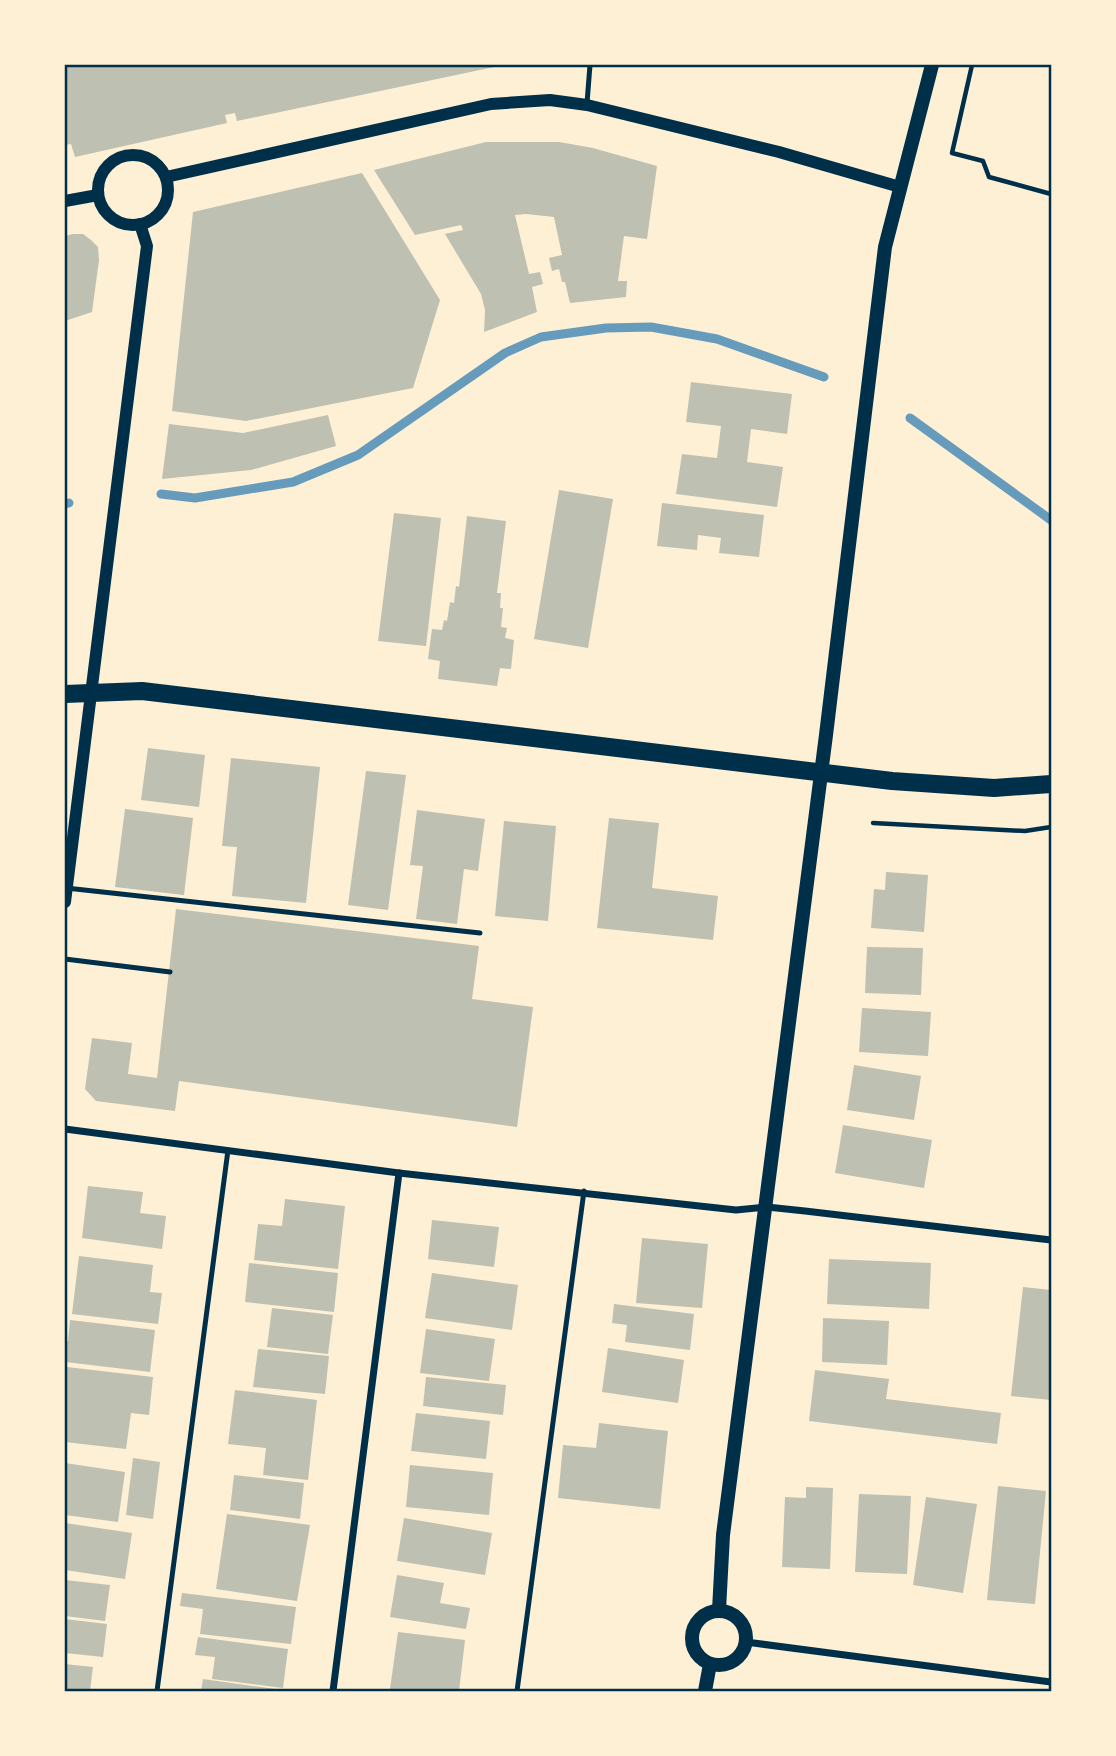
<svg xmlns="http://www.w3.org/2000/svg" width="1116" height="1756" viewBox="0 0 1116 1756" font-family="'Asap Condensed',sans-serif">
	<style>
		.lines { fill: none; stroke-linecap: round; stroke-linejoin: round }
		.stream { stroke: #669bbc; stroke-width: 9 }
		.building { fill: #bec0b2 }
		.path { stroke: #003049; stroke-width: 4.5 }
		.service { stroke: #003049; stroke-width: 5 }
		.minor { stroke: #003049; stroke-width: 7 }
		.tertiary { stroke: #003049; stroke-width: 12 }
		.secondary { stroke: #003049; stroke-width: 14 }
		.primary { stroke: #003049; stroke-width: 18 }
		.neatline { fill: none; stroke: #003049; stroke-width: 2.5 }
	</style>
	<rect width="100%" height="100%" fill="#fdf0d5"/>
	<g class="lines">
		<g class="stream">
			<path d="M910,418L1051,520"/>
			<path d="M161,494L195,498L293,482L358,455L505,353L541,337L606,328L651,327L717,339L824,377"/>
			<path d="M65,504L69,503"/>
		</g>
	</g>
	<g class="building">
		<path d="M65,65H499V66L237,121L235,113L225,115L227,123L75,157L71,144L65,145Z"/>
		<path d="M486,142H559L593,148L657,166L647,239L624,236L618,281H627L626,297L570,303L565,282H562L559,269L552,271L549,258L562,255L554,217L526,214L515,215L529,274L540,272L543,284L532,287L537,312L484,332L485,310L481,294L445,234L463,230L461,225L415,235L374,170Z"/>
		<path d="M362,173L440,300L413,388L246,421L172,411L193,212Z"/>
		<path d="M73,234H83L91,240L98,247L99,260L92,312L65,321V236Z"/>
		<path d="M691,382L792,394L787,434L751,429L747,462L783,467L777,507L676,494L682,454L717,458L721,426L686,422Z"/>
		<path d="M328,415L336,446L251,470L162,479L169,424L243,433Z"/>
		<path d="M559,490L613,499L588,648L534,639Z"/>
		<path d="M662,503L764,515L759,557L719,553L721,538L698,535L697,550L657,546Z"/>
		<path d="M394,513L441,518L426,646L378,641Z"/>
		<path d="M467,516L506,521L497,593H501L500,608H503L501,627L507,628L505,638L514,640L511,669L500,668L497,686L438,679L440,661L428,659L432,629L442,630L444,620L447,621L450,602L454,603L456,586L459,587Z"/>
		<path d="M148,748L205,755L199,807L141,800Z"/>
		<path d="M231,758L320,767L306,903L232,896L237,847L222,846Z"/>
		<path d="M366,771L406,775L388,910L348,905Z"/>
		<path d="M125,809L193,818L184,895L115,887Z"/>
		<path d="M417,810L485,819L478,871L464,869L457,924L416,919L423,866L410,865Z"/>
		<path d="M609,818L659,823L652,888L718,896L713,940L597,928Z"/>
		<path d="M504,821L556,826L548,921L495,916Z"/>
		<path d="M886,872L928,875L924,932L871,928L874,889L885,890Z"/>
		<path d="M176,909L479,946L472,999L533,1007L517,1127L179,1081L175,1111L96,1101L85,1089L92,1038L132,1043L128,1074L157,1078Z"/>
		<path d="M867,947L923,948L921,995L865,993Z"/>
		<path d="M862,1008L931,1012L928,1056L859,1052Z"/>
		<path d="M854,1065L921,1076L914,1120L847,1110Z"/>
		<path d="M843,1125L932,1140L924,1188L835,1173Z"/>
		<path d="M88,1186L143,1192L140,1213L166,1216L162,1249L82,1238Z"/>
		<path d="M285,1199L345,1206L338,1269L254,1260L258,1224L282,1226Z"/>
		<path d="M432,1220L499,1227L494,1267L428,1259Z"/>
		<path d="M642,1238L708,1244L702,1308L636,1303Z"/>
		<path d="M79,1256L153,1265L150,1292L162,1293L158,1324L72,1314Z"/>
		<path d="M829,1259L931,1263L929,1309L827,1304Z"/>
		<path d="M249,1263L338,1273L334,1312L245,1302Z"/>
		<path d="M432,1273L518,1285L512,1330L425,1318Z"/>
		<path d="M1023,1287L1051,1290V1400L1011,1396Z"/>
		<path d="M614,1304L694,1314L690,1350L625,1342L627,1325L612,1323Z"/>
		<path d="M272,1308L333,1315L328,1354L267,1347Z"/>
		<path d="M823,1318L889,1321L887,1365L822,1362Z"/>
		<path d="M70,1320L155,1330L150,1372L65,1362V1341H68Z"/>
		<path d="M426,1329L495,1339L489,1381L420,1373Z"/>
		<path d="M608,1348L684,1360L678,1403L602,1392Z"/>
		<path d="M258,1349L329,1356L325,1394L253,1387Z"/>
		<path d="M67,1367L153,1377L149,1415L131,1413L126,1449L65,1442Z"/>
		<path d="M815,1370L889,1379L886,1399L1001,1413L997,1444L809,1421Z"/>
		<path d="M426,1377L506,1385L503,1415L423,1406Z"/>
		<path d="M235,1390L317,1400L308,1480L263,1475L266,1448L228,1444Z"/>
		<path d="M416,1413L490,1421L486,1459L411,1451Z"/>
		<path d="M599,1423L668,1431L660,1509L558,1498L563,1445L596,1448Z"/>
		<path d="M133,1458L160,1462L153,1519L126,1515Z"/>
		<path d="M65,1463L125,1472L118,1522L65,1515Z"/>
		<path d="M410,1465L493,1473L489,1515L406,1507Z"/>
		<path d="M234,1475L304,1483L300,1519L230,1510Z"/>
		<path d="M998,1486L1046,1491L1035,1604L987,1600Z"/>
		<path d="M806,1487L833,1488L830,1569L782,1567L785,1497L806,1498Z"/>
		<path d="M859,1494L911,1496L907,1574L855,1572Z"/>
		<path d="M926,1497L977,1504L963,1593L913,1585Z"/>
		<path d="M227,1514L310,1525L297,1601L216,1589Z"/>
		<path d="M404,1518L492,1533L485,1575L397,1561Z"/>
		<path d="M65,1523L132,1533L125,1579L65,1570Z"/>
		<path d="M397,1575L444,1583L440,1603L470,1608L466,1629L390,1617Z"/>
		<path d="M65,1580L110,1585L105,1621L65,1616Z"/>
		<path d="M182,1593L296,1607L291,1644L200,1634L203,1609L180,1606Z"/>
		<path d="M65,1619L107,1624L103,1657L65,1653Z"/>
		<path d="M398,1632L465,1640L459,1691H411L390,1689Z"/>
		<path d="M198,1637L288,1649L283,1688L212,1679L215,1657L195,1655Z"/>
		<path d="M65,1664L93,1667L90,1691H65Z"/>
		<path d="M203,1679L282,1690V1691H201Z"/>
	</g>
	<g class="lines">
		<g class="path">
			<path d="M972,65L952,153L983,161L989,177L1051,194"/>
			<path d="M873,823L1025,831L1051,827"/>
		</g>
		<g class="service">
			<path d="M587,103L590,65"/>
			<path d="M66,888L480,933"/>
			<path d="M65,959L170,972"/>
			<path d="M157,1691L228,1150"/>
			<path d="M517,1691L584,1191"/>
		</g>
		<g class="minor">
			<path d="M65,1129L399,1173L736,1210L767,1207L805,1211L1051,1240"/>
			<path d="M746,1642L1051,1682"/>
			<path d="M333,1691L399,1173"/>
		</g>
		<g class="tertiary">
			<circle cx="133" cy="190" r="35"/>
			<path d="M166,177L491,104L550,100L587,105L779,152L900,187"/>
			<path d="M65,201L98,195"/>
			<path d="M65,902L147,246L140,224"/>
		</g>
		<g class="secondary">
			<path d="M719,1610L723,1535L826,735L885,247L932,65"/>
			<circle cx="719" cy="1638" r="27"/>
			<path d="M705,1691L710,1664"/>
		</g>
		<path class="primary" d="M65,694L142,691L892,781L994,788L1051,784"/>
	</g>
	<rect width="1116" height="1756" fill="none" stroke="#fdf0d5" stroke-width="133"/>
	<rect x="66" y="66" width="984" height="1624" class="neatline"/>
</svg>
